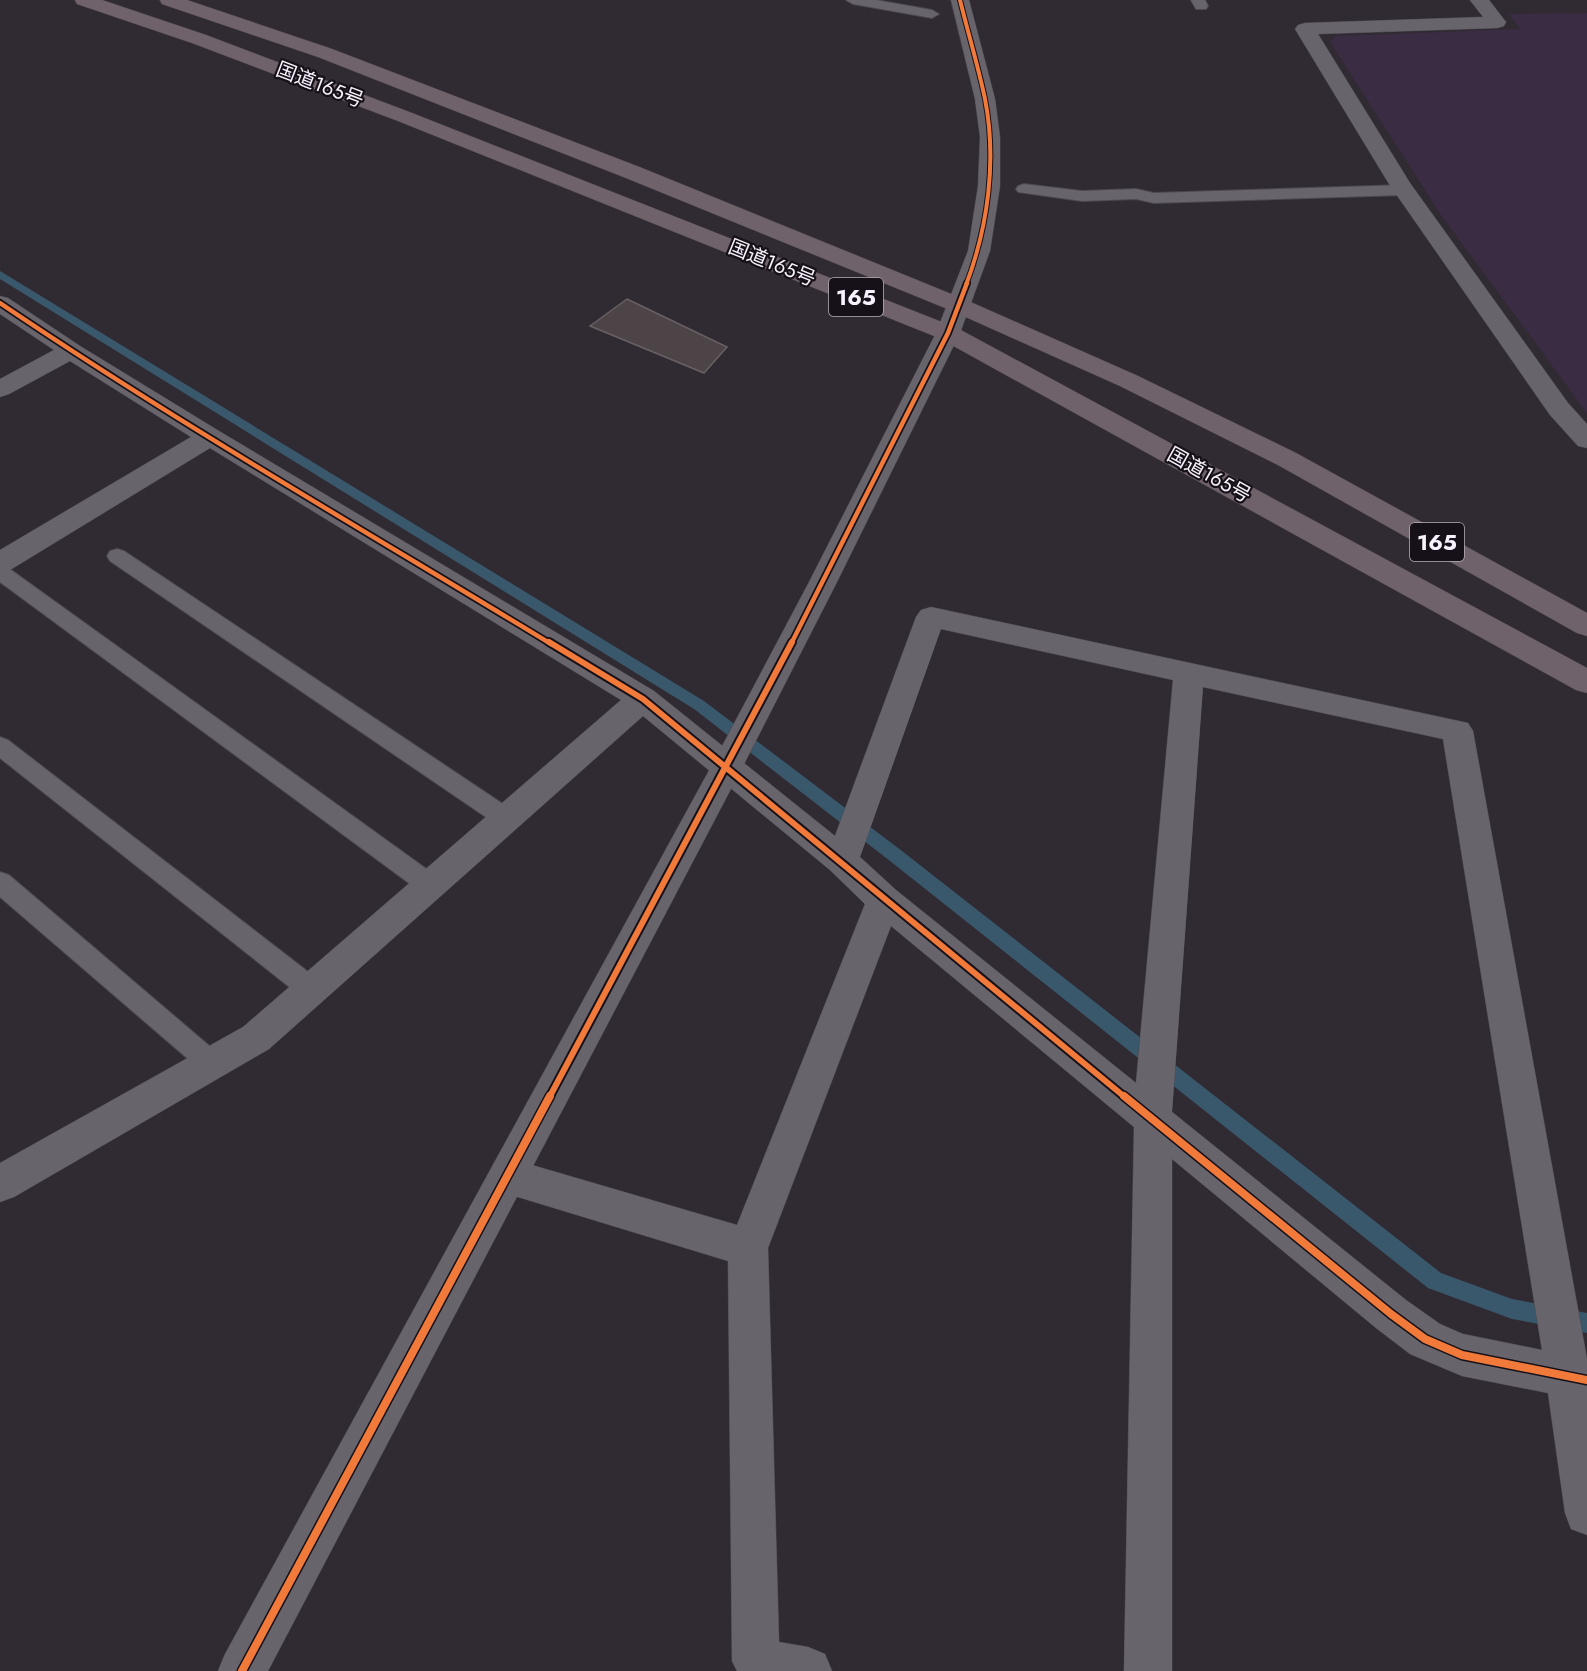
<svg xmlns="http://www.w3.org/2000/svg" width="1587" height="1671" viewBox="0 0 1587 1671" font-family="Jost,'Noto Sans JP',sans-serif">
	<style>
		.built { fill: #3a2c42 }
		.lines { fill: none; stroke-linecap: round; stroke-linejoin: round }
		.stream { fill: #39586b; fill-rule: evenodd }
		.building { fill: #4c4447; stroke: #686063; stroke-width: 1.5 }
		.service-casing { stroke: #4d4850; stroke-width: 2 }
		.minor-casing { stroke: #4d4850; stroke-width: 1 }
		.tertiary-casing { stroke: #4d4850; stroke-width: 1 }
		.trunk-casing { stroke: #4d4850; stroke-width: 1 }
		.service { fill: #68646b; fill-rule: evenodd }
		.minor { fill: #68646b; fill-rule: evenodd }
		.tertiary { fill: #68646b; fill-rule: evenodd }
		.trunk { fill: #70626a; fill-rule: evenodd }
		.cycleway-far3-casing { stroke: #161119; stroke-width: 6 }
		.cycleway-far2-casing { stroke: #161119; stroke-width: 8 }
		.cycleway-far1-casing { stroke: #161119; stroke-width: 10 }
		.cycleway-casing { stroke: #161119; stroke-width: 11 }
		.cycleway-far3 { stroke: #f17a3a; stroke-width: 4 }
		.cycleway-far2 { stroke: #f17a3a; stroke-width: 4.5 }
		.cycleway-far1 { stroke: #f17a3a; stroke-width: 6 }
		.cycleway { stroke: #f17a3a; stroke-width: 8 }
		.labels { text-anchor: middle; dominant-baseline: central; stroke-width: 4.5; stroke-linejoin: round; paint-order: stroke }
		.far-street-label { font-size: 20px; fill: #f8f1fd; stroke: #161119 }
		.shield { fill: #161119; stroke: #b4aeb9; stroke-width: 1.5 }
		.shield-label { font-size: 22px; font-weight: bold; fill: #f8f1fd }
	</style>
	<rect width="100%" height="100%" fill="#302a33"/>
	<path class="built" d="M1587,13V413L1441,215L1330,42L1336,36L1520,29L1509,14Z"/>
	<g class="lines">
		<path class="stream" d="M0,271L704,701L902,851L1441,1273L1512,1299L1587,1313V1333L1512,1319L1428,1288L890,861L694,709L0,279Z"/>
	</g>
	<path class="building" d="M627,299L727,347L704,373L590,326Z"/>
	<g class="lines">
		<defs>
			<g id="service">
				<path d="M846,0H876L932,10L939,14L932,18L853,4Z"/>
				<path d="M1191,0H1205L1208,6L1206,9H1196Z"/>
				<path d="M1024,184L1082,191L1136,189L1154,193L1404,185L1412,190L1404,195L1154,203L1136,199L1082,201L1018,192L1016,189L1018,186Z"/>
				<path d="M117,549L124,551L515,812L519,819L515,826L507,828L499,826L110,561L107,556L110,551Z"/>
				<path d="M0,565L7,567L439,878L442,885L439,892L430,895L421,892L0,582Z"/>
				<path d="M0,737L8,740L320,981L324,989L320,997L311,1000L302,997L0,758Z"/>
				<path d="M0,872L9,875L220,1055L224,1063L220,1071L211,1075L202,1071L0,897Z"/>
			</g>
			<g id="minor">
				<path d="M1470,0H1489L1506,22L1504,26L1497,28L1318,34L1410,183L1568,403L1587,424V448L1578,446L1550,415L1389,184L1295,29L1298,25L1305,23L1483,17Z"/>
				<path d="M0,296L8,298L80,346L219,431L654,691L835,836L916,617L921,610L931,607L1468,723L1473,731L1587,1359V1535L1571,1529L1565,1513L1548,1393L1462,1376L1410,1354L1376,1328L1172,1159V1671H1124L1134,1127L891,926L768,1248L779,1642L808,1647L825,1654L832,1671H737L732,1661L728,1261L508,1194L494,1189L489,1176L494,1163L508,1158L737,1225L865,904L830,870L643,716L269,1049L14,1197L0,1202V1163L243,1027L621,700L210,448L10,570L0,573V550L191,437L70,361L9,394L0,397V379L54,350L0,314ZM941,629L1173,680L1136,1083L896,890L860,857ZM1203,687L1443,739L1542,1350L1463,1334L1440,1324L1406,1300L1172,1112Z"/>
			</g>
			<path id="tertiary" d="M951,0H969L995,99L1000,137V186L990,251L960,333L836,584L743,766L268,1671H218L225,1654L712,765L808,584L936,333L968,251L978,186L980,137L975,99Z"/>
			<g id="trunk">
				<path d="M75,0H102L206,35L412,113L957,328L1587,668V693L1576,690L939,338L398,121L192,43L77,4Z"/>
				<path d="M160,0H187L332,49L642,168L966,300L1138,376L1296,453L1587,613V636L1577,633L1278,465L1120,386L950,310L626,178L318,57L162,4Z"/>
			</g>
		</defs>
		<use href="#service" class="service-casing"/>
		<use href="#minor" class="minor-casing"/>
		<use href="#tertiary" class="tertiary-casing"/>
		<use href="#trunk" class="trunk-casing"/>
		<use href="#service" class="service"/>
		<use href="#minor" class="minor"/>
		<use href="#tertiary" class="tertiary"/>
		<use href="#trunk" class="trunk"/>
		<defs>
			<path id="cycleway-far3" d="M960,0C968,33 978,65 985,99C997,160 988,227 966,285"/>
			<g id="cycleway-far2">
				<path d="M0,303C179,424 367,532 551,644"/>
				<path d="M791,644L948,333L967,283"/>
			</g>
			<g id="cycleway-far1">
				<path d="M549,642L643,699L1126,1098"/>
				<path d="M549,1098L792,642"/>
			</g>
			<g id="cycleway">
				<path d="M1124,1096L1391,1314L1425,1339L1462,1355L1587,1380"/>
				<path d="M242,1671L550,1096"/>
			</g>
		</defs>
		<use href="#cycleway-far3" class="cycleway-far3-casing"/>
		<use href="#cycleway-far2" class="cycleway-far2-casing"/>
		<use href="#cycleway-far1" class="cycleway-far1-casing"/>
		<use href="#cycleway" class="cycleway-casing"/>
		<use href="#cycleway-far3" class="cycleway-far3"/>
		<use href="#cycleway-far2" class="cycleway-far2"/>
		<use href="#cycleway-far1" class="cycleway-far1"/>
		<use href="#cycleway" class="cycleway"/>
	</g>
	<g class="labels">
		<g class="far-street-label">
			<text transform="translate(320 85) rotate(21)">国道165号</text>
			<text transform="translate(772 263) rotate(22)">国道165号</text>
			<text transform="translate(1209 475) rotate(29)">国道165号</text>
		</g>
		<g class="shield">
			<rect x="829" y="278" width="54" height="38" rx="4.5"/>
			<rect x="1410" y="523" width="54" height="38" rx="4.5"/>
		</g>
		<g class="shield-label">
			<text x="856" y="297">165</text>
			<text x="1437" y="542">165</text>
		</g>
	</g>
</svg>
